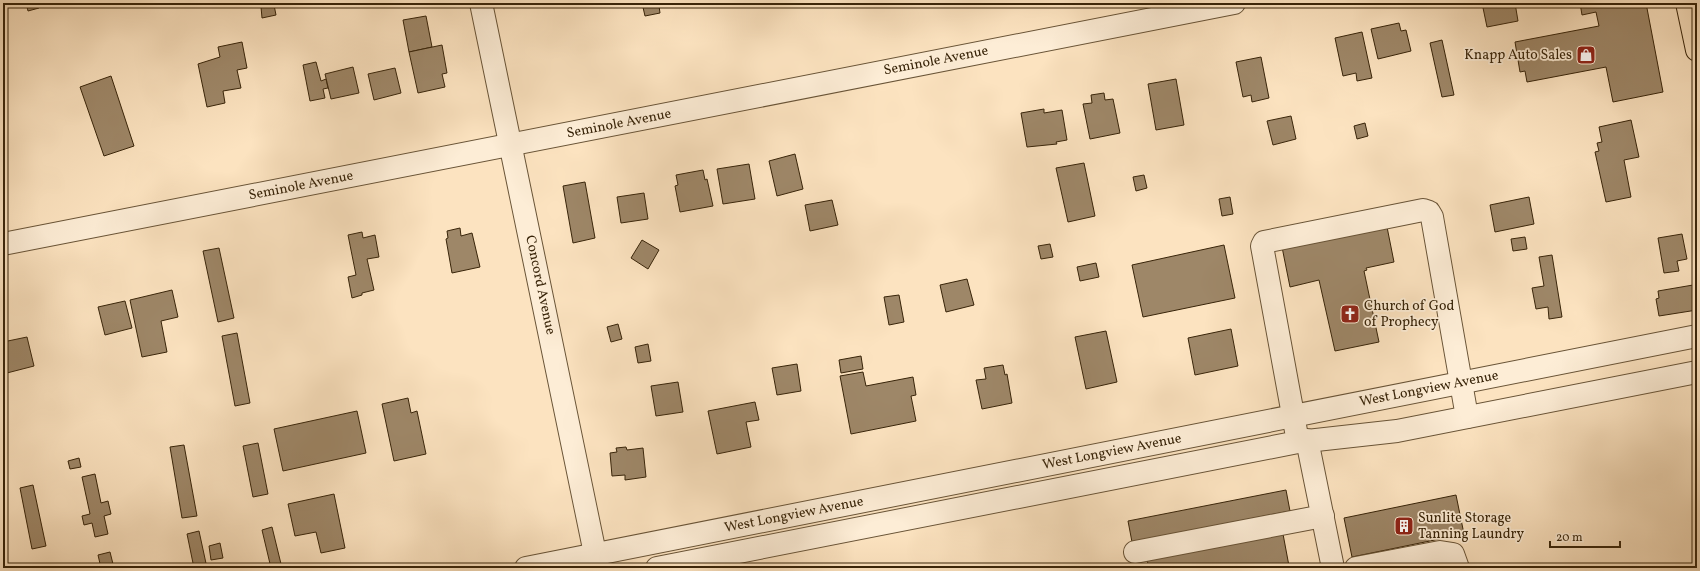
<svg xmlns="http://www.w3.org/2000/svg" width="1700" height="571" viewBox="0 0 1700 571" font-family="Vollkorn,serif">
	<style>
		.building { fill: #9e8768; stroke: #382409 }
		.lines { fill: none; stroke-linecap: round; stroke-linejoin: round }
		.minor-casing { stroke: #695437; stroke-width: 24 }
		.major-casing { stroke: #382409; stroke-width: 24 }
		.minor { stroke: #fdedd6; stroke-width: 22 }
		.major { stroke: #fce3c0; stroke-width: 22 }
		.labels { text-anchor: middle; dominant-baseline: central; stroke-width: 3.5; stroke-linejoin: round; paint-order: stroke }
		.poi-label { font-size: 14px; fill: #382409; stroke: #fdedd6; text-anchor: start }
		.street-label { font-size: 14px; fill: #382409; stroke: #fdedd6 }
	</style>
	<rect width="100%" height="100%" fill="#fce3c0"/>
	<filter id="stains"><feTurbulence type="fractalNoise" baseFrequency=".005" numOctaves="4"/><feColorMatrix values="0 0 0 0 .2 0 0 0 0 .09 0 0 0 0 .02 0 0 0 .5 -.17"/></filter>
	<radialGradient id="worn" r=".72"><stop offset=".6" stop-color="#630" stop-opacity="0"/><stop offset="1" stop-color="#630" stop-opacity=".3"/></radialGradient>
	<g class="building">
		<path d="M26,3H38L39,8L28,11Z"/>
		<path d="M642,3H675L659,6L660,13L645,16Z"/>
		<path d="M1482,3H1515L1518,21L1487,27Z"/>
		<path d="M1580,3H1646L1663,92L1613,102L1606,67L1527,82L1525,71L1520,72L1515,42L1599,26L1596,12L1582,15Z"/>
		<path d="M274,5L276,15L262,18L261,7Z"/>
		<path d="M426,16L432,47L409,52L403,20Z"/>
		<path d="M1399,23L1401,31L1406,30L1411,51L1378,59L1371,29Z"/>
		<path d="M1362,32L1372,78L1357,81L1356,73L1343,76L1335,38Z"/>
		<path d="M1442,40L1454,95L1442,97L1430,43Z"/>
		<path d="M242,42L247,68L237,70L241,88L223,91L225,103L207,107L198,64L220,57L218,47Z"/>
		<path d="M442,45L447,73L442,74L445,87L418,93L409,52Z"/>
		<path d="M1261,57L1269,98L1252,102L1251,95L1243,97L1236,62Z"/>
		<path d="M316,62L321,81L326,79L328,88L323,89L325,98L310,101L303,65Z"/>
		<path d="M353,67L359,93L331,99L325,74Z"/>
		<path d="M395,68L401,93L374,100L368,74Z"/>
		<path d="M111,76L134,146L104,156L80,87Z"/>
		<path d="M1176,79L1184,125L1156,130L1148,84Z"/>
		<path d="M1104,93L1105,100L1113,99L1120,133L1090,139L1083,104L1092,103L1091,95Z"/>
		<path d="M1044,109V113L1062,110L1067,140L1056,142L1057,144L1027,147L1021,113Z"/>
		<path d="M1291,116L1296,139L1273,145L1267,121Z"/>
		<path d="M1631,120L1639,157L1624,160L1631,197L1606,202L1595,152L1599,151L1597,143L1602,142L1599,127Z"/>
		<path d="M1365,123L1368,136L1357,139L1354,126Z"/>
		<path d="M795,154L803,189L777,196L769,161Z"/>
		<path d="M1084,163L1095,216L1068,222L1056,168Z"/>
		<path d="M749,164L755,199L723,204L717,169Z"/>
		<path d="M703,170L705,180L707,179L713,206L680,212L675,186L678,185L676,175Z"/>
		<path d="M1144,175L1147,188L1136,191L1133,177Z"/>
		<path d="M585,182L595,238L573,243L563,186Z"/>
		<path d="M644,193L648,219L621,223L617,197Z"/>
		<path d="M1230,197L1233,214L1222,216L1219,199Z"/>
		<path d="M1529,197L1534,224L1495,232L1490,205Z"/>
		<path d="M832,200L838,225L810,231L805,205Z"/>
		<path d="M1387,227L1394,262L1366,268L1367,270L1364,271L1379,342L1335,351L1319,280L1290,287L1282,247Z"/>
		<path d="M460,228L461,236L472,233L480,267L452,273L446,239L448,238L447,231Z"/>
		<path d="M362,232L363,238L375,235L379,257L367,259L374,290L362,293V295L352,298L348,277L356,275L348,235Z"/>
		<path d="M1682,234L1687,259L1677,261L1679,271L1664,273L1658,238Z"/>
		<path d="M1525,237L1527,249L1513,251L1511,239Z"/>
		<path d="M642,240L659,250L648,269L631,258Z"/>
		<path d="M1050,244L1053,257L1041,259L1038,246Z"/>
		<path d="M1224,245L1235,298L1143,317L1132,265Z"/>
		<path d="M219,248L234,318L218,322L203,251Z"/>
		<path d="M1552,255L1562,317L1549,319L1548,307L1536,309L1532,288L1544,286L1539,257Z"/>
		<path d="M1096,263L1099,277L1080,281L1077,267Z"/>
		<path d="M967,279L974,305L946,312L940,285Z"/>
		<path d="M1693,285L1694,292L1697,291V310L1659,316L1656,299L1659,298L1658,291Z"/>
		<path d="M172,290L178,317L161,321L167,352L142,357L130,300Z"/>
		<path d="M899,295L904,322L889,325L884,297Z"/>
		<path d="M125,301L132,328L105,335L98,307Z"/>
		<path d="M618,324L622,339L611,342L607,327Z"/>
		<path d="M1231,329L1238,366L1195,375L1188,338Z"/>
		<path d="M1106,331L1117,382L1086,389L1075,337Z"/>
		<path d="M237,333L250,403L235,406L222,336Z"/>
		<path d="M27,337L34,366L3,374V342Z"/>
		<path d="M648,344L651,361L638,363L635,347Z"/>
		<path d="M861,356L863,369L841,373L839,360Z"/>
		<path d="M797,364L801,391L777,395L772,368Z"/>
		<path d="M1003,365L1005,375L1007,374L1012,403L982,409L976,380L986,379L984,368Z"/>
		<path d="M863,372L866,386L913,377L916,395L911,396L916,421L851,434L840,376Z"/>
		<path d="M678,382L683,412L656,416L651,386Z"/>
		<path d="M408,398L411,413L417,411L426,454L394,461L382,404Z"/>
		<path d="M755,402L759,420L746,422L751,447L717,454L708,411Z"/>
		<path d="M357,411L366,453L283,471L274,429Z"/>
		<path d="M258,443L268,494L253,497L243,446Z"/>
		<path d="M184,445L197,516L182,518L170,447Z"/>
		<path d="M626,447L627,450L643,448L646,477L625,480V475L612,476L610,453L617,452L616,448Z"/>
		<path d="M79,458L81,467L70,469L68,461Z"/>
		<path d="M95,474L101,503L108,501L111,514L104,516L108,534L95,537L92,523L84,525L82,516L90,514L82,477Z"/>
		<path d="M33,485L46,546L32,549L20,488Z"/>
		<path d="M1286,490L1290,511L1132,542L1128,521Z"/>
		<path d="M334,494L345,548L321,553L316,532L295,536L288,504Z"/>
		<path d="M1456,495L1464,534L1352,557L1344,518Z"/>
		<path d="M272,527L282,568H271L262,530Z"/>
		<path d="M199,531L207,568H194L187,534Z"/>
		<path d="M1283,534L1289,566L1278,568H1149L1147,560Z"/>
		<path d="M220,543L223,558L211,560L209,546Z"/>
		<path d="M110,552L114,568H101L98,555Z"/>
	</g>
	<g class="lines">
		<defs>
			<g id="minor">
				<path d="M481,3L598,568"/>
				<path d="M3,244L1234,3"/>
				<path d="M1296,431L1262,246L1264,242L1423,210L1429,212L1432,217L1467,417"/>
				<path d="M1307,440L1333,568"/>
				<path d="M1135,552L1323,516"/>
				<path d="M526,568L1697,336"/>
				<path d="M657,568L1298,442L1397,431L1697,372"/>
				<path d="M1356,568L1440,552L1453,554L1458,568"/>
			</g>
			<path id="major" d="M1687,3L1697,50"/>
		</defs>
		<use href="#minor" class="minor-casing"/>
		<use href="#major" class="major-casing"/>
		<use href="#minor" class="minor"/>
		<use href="#major" class="major"/>
	</g>
	<defs>
		<symbol id="shop-square" viewBox="-11 -11 22 22"><rect x="-9" y="-9" width="18" height="18" rx="4" fill="#8f2418" stroke="#fdedd6"/><path d="M-5-2.5h2.3a2.7 3.5 0 0 1 5.4 0H5L5.5 6h-11ZM-1.5-2.5h3a1.5 2.3 0 0 0-3 0Z" fill="#fff"/></symbol>
		<symbol id="church-square" viewBox="-11 -11 22 22"><rect x="-9" y="-9" width="18" height="18" rx="4" fill="#8f2418" stroke="#fdedd6"/><path d="M-1.2-6h2.4v3.5h3.3v2.4h-3.3V6h-2.4V-.1h-3.3v-2.4h3.3Z" fill="#fff"/></symbol>
		<symbol id="building-square" viewBox="-11 -11 22 22"><rect x="-9" y="-9" width="18" height="18" rx="4" fill="#8f2418" stroke="#fdedd6"/><path d="M-4-6H4V6H1V3H-1V6H-4ZM-2.5-4.3h1.7v1.8h-1.7ZM.8-4.3h1.7v1.8H.8ZM-2.5-1h1.7V.8h-1.7ZM.8-1h1.7V.8H.8Z" fill="#fff"/></symbol>
	</defs>
	<g fill-rule="evenodd">
		<use href="#shop-square" x="1575" y="44" width="22" height="22"/>
		<use href="#church-square" x="1339" y="303" width="22" height="22"/>
		<use href="#building-square" x="1393" y="515" width="22" height="22"/>
	</g>
	<g class="labels">
		<g class="poi-label">
			<text x="1572" y="55" text-anchor="end">Knapp Auto Sales</text>
			<text x="1364" y="306">Church of God<tspan x="1364" dy="16">of Prophecy</tspan></text>
			<text x="1418" y="518">Sunlite Storage<tspan x="1418" dy="16">Tanning Laundry</tspan></text>
		</g>
		<g class="street-label">
			<text transform="translate(936 61) rotate(-11)">Seminole Avenue</text>
			<text transform="translate(619 124) rotate(-11)">Seminole Avenue</text>
			<text transform="translate(301 186) rotate(-11)">Seminole Avenue</text>
			<text transform="translate(540 285) rotate(78)">Concord Avenue</text>
			<text transform="translate(1429 389) rotate(-11)">West Longview Avenue</text>
			<text transform="translate(1112 452) rotate(-11)">West Longview Avenue</text>
			<text transform="translate(794 515) rotate(-11)">West Longview Avenue</text>
		</g>
	</g>
	<rect width="1700" height="571" fill="none" stroke="#fce3c0" stroke-width="16"/>
	<rect x="4" y="4" width="1692" height="563" fill="none" stroke="#382409" stroke-width="2"/>
	<rect x="8" y="8" width="1684" height="555" fill="none" stroke="#382409"/>
	<path d="M1550 541v6h70v-6" fill="none" stroke="#382409" stroke-width="2"/>
	<text x="1556" y="541" font-size="12" fill="#382409" stroke="#fdedd6" stroke-width="3" paint-order="stroke">20 m</text>
	<rect width="100%" height="100%" filter="url(#stains)"/>
	<rect width="100%" height="100%" fill="url(#worn)"/>
</svg>
